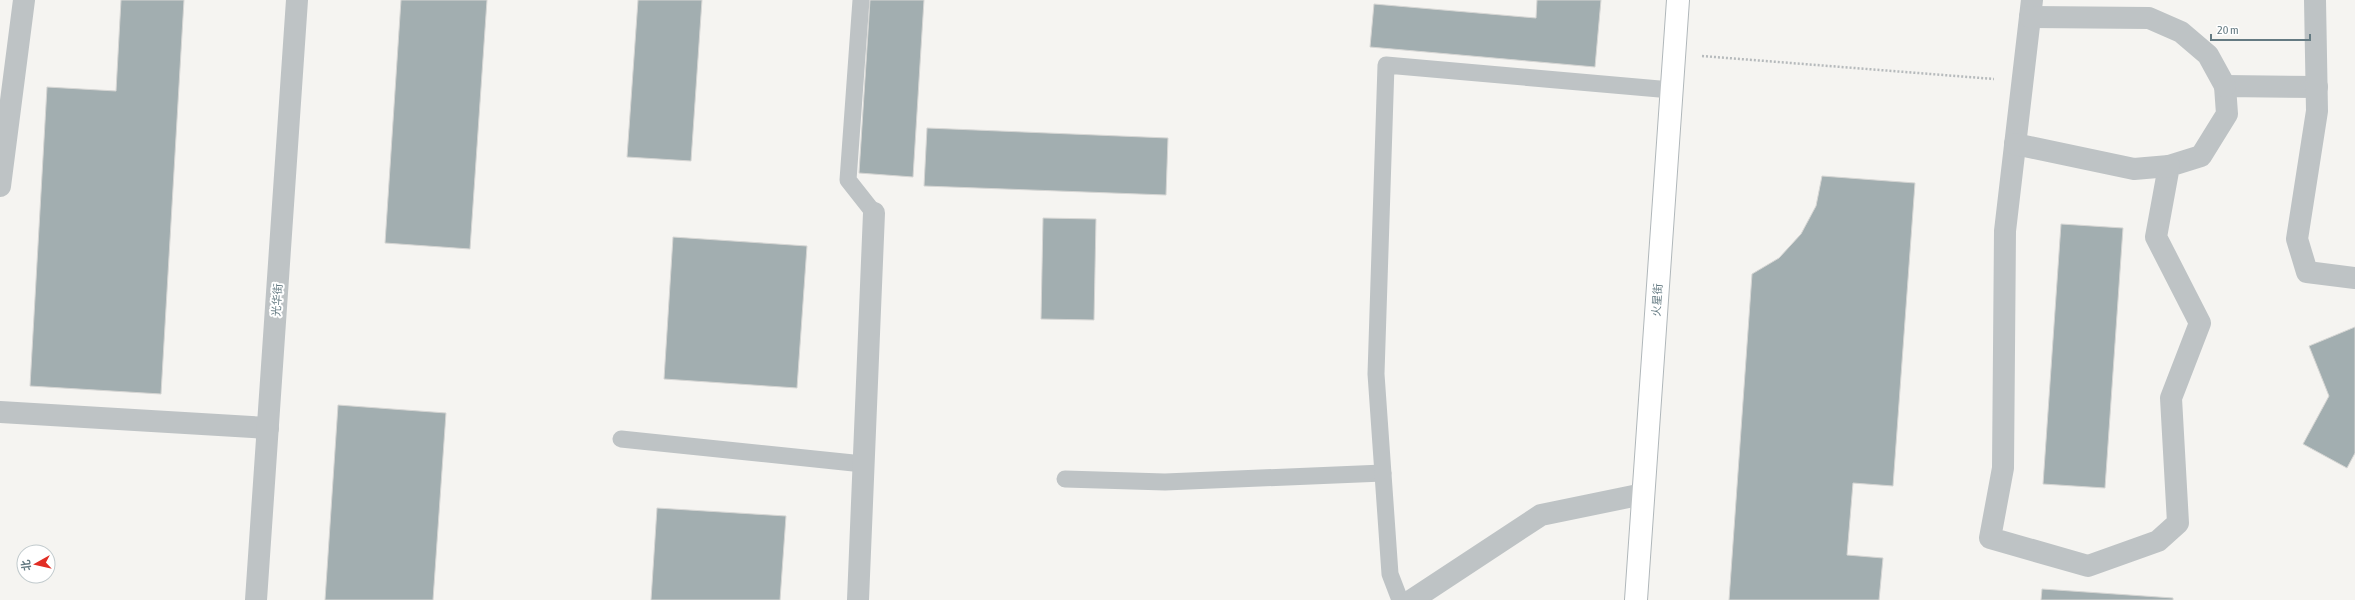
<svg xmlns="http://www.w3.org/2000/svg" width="2355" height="600" viewBox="0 0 2355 600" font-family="'Asap Condensed','Noto Sans SC',sans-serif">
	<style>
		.building { fill: #a2aeb0; stroke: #d6d6d4 }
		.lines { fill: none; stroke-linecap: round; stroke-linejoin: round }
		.secondary-casing { stroke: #b0b7ba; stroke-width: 24 }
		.path { stroke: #b6babc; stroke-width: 2.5; stroke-dasharray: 2 2; stroke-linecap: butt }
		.lane { stroke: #bec3c5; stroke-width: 17 }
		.street { stroke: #bec3c5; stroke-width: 22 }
		.secondary { stroke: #fff; stroke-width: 22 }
		.labels { text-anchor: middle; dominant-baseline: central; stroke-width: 4; stroke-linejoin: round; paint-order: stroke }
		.street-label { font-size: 11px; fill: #647a82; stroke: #fff }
	</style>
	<rect width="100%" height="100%" fill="#f5f4f1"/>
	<g class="building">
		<path d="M121,0H184L161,394L30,386L47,87L116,91Z"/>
		<path d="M401,0H487L470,249L385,243Z"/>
		<path d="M638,0H702L691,161L627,157Z"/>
		<path d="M870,0H924L913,177L859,173Z"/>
		<path d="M1537,0H1601L1595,67L1370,47L1374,4L1536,18Z"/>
		<path d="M927,128L1168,138L1166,195L924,186Z"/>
		<path d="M1822,176L1915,183L1893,486L1853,483L1847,555L1883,558L1879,600H1729L1752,274L1779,258L1801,234L1816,206Z"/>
		<path d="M1043,218L1096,219L1094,320L1041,319Z"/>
		<path d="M2061,224L2123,228L2105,488L2043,484Z"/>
		<path d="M673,237L807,246L797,388L664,379Z"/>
		<path d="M2355,327V453L2347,468L2303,444L2329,396L2309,346Z"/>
		<path d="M338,405L446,413L433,600H325Z"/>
		<path d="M657,508L786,516L780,600H651Z"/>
		<path d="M2042,589L2173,598V600H2041Z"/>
	</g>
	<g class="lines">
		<defs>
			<path id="secondary" d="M1636,600L1678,0"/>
		</defs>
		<use href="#secondary" class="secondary-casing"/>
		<path class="path" d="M1702,56L1994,79"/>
		<g class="lane">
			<path d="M861,0L848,180L874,213"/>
			<path d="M621,439L863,464"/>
			<path d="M1065,479L1165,482L1383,473"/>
			<path d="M1400,600L1390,574L1376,374L1386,65L1671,90"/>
		</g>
		<g class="street">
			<path d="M2032,0L2005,231L2003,468L1990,538L2088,566L2158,541L2178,523L2171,398L2200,323L2156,237L2169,166L2201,156L2227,114L2225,86L2317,87"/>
			<path d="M2315,0L2317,111L2297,239L2307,272L2355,278"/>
			<path d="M2030,17L2149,18L2181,32L2208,55L2225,86"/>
			<path d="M2015,144L2134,169L2169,166"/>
			<path d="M0,186L24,0"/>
			<path d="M0,412L268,428"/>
			<path d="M256,600L297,0"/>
			<path d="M858,600L874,213"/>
			<path d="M1412,600L1541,515L1643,494"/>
		</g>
		<use href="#secondary" class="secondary"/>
	</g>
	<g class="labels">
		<g class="street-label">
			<text transform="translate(277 300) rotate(-86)">光华街</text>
			<text transform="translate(1657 300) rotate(-86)">火星街</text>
		</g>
	</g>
	<g transform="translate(36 564) rotate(262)"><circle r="19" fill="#ffffff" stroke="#c1cacd"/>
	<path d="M0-3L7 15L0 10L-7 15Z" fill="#e12d24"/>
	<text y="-6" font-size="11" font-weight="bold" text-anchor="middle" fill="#647a82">北</text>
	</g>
	<path d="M2211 34v6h99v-6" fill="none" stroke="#647a82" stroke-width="2"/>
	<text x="2217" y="34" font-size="12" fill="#647a82" stroke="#ffffff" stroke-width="3" paint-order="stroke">20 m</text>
</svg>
